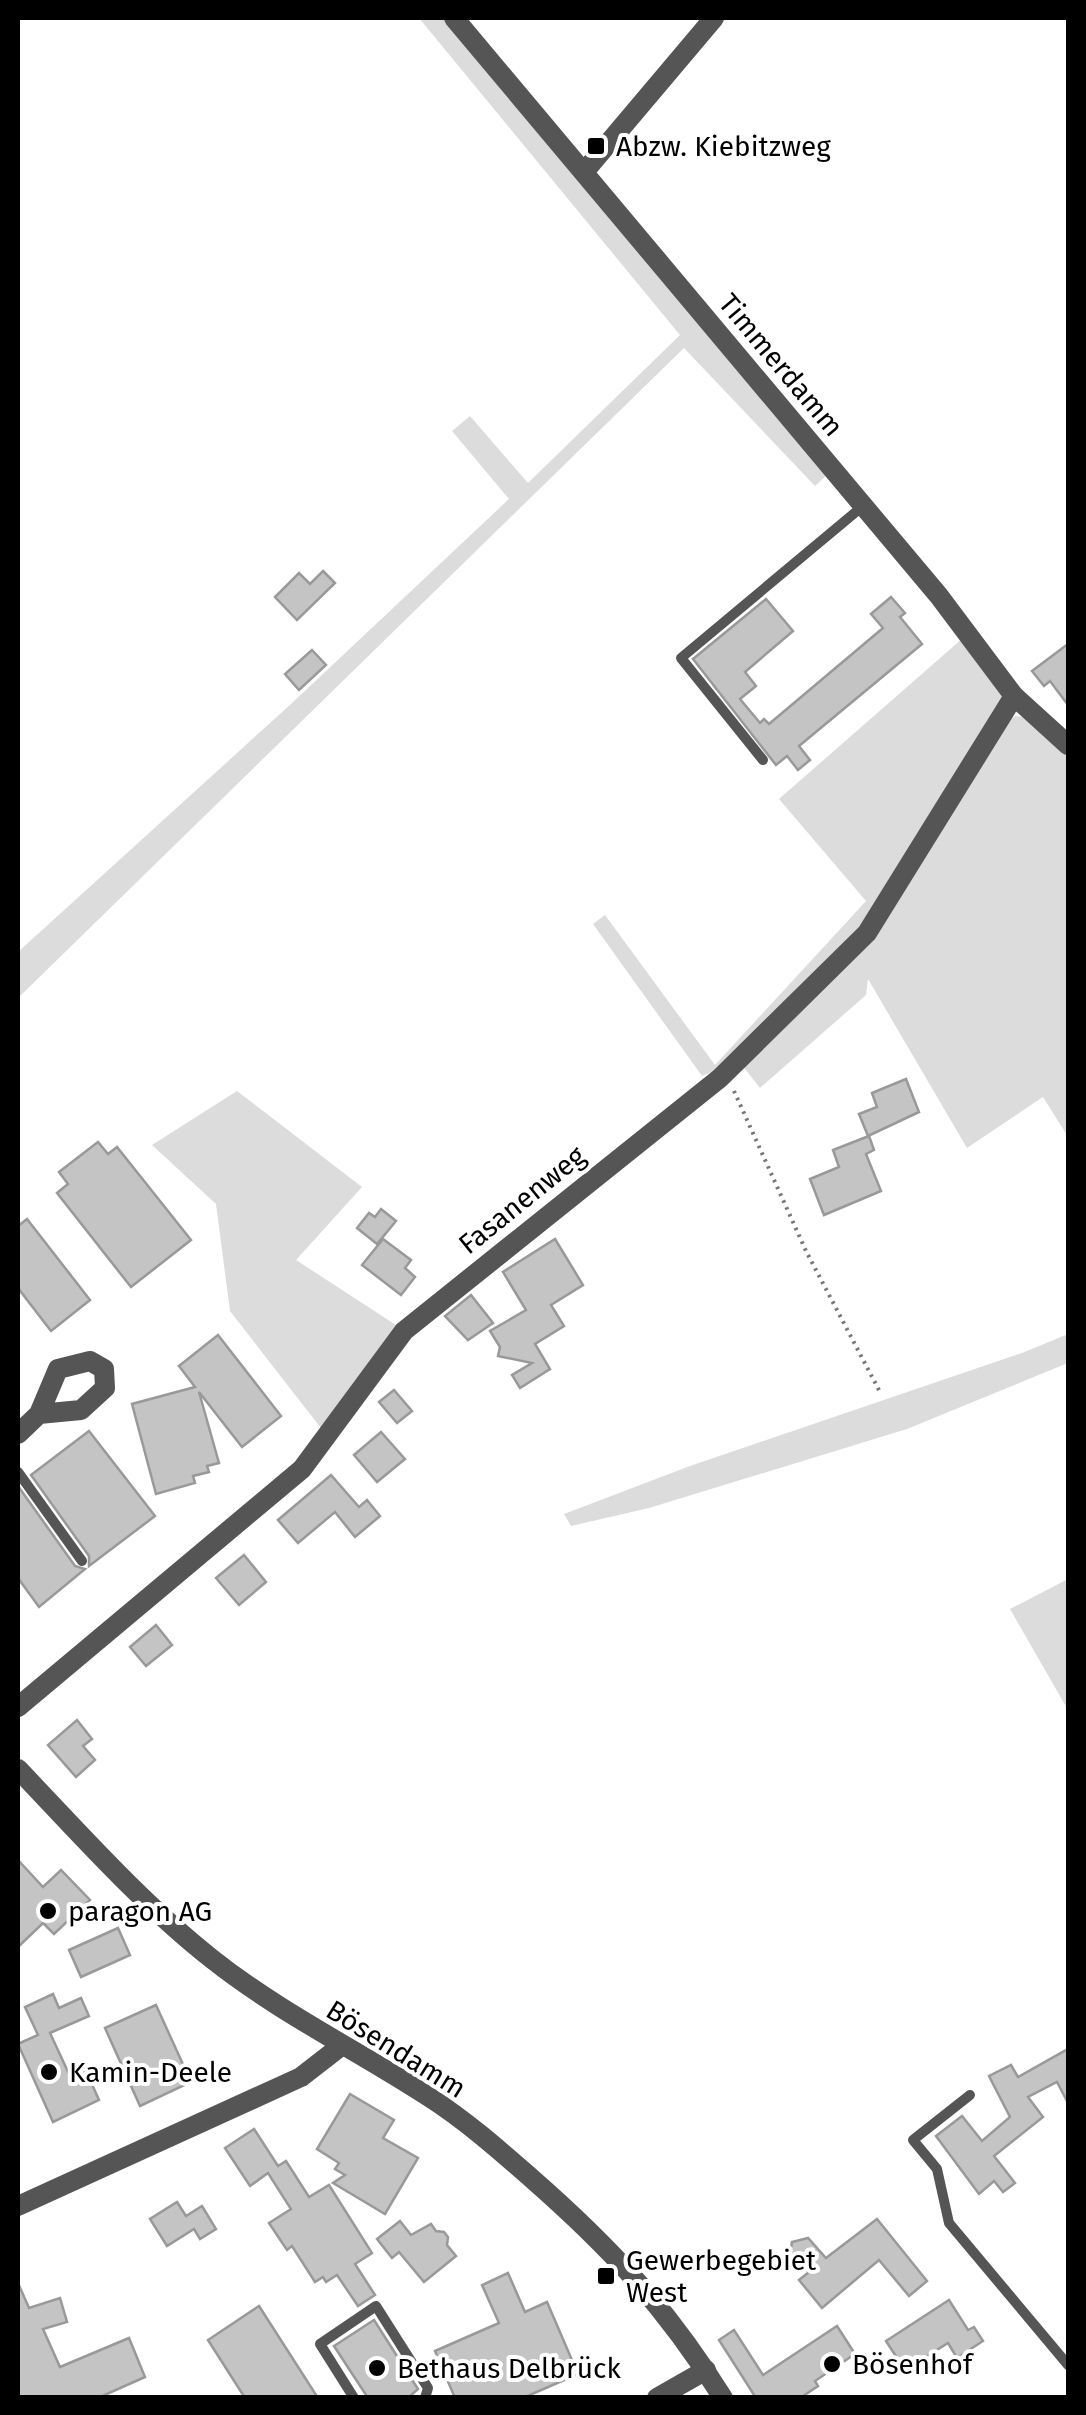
<svg xmlns="http://www.w3.org/2000/svg" width="1086" height="2415" viewBox="0 0 1086 2415" font-family="'Fira Sans',sans-serif">
	<style>
		.green { fill: #dcdcdc }
		.building { fill: #c4c4c4; stroke: #999; stroke-width: 2.5 }
		.lines { fill: none; stroke-linecap: round; stroke-linejoin: round }
		.path { stroke: #777; stroke-width: 4; stroke-dasharray: 2.5 5; stroke-linecap: butt }
		.lane { stroke: #555; stroke-width: 10 }
		.street { stroke: #555; stroke-width: 20 }
		.poi-dot { fill: #000; stroke: #fff; stroke-width: 4 }
		.labels { text-anchor: middle; dominant-baseline: central; stroke-width: 8; stroke-linejoin: round; paint-order: stroke }
		.poi-label { font-size: 28px; fill: #000; stroke: #fff; text-anchor: start }
		.street-label { font-size: 28px; fill: #000; stroke: #fff }
	</style>
	<rect width="100%" height="100%" fill="#fff"/>
	<g class="green">
		<path d="M419,18H449L828,474L815,486L684,348L18,998V952L291,704L509,499L452,431L470,416L528,483L680,335Z"/>
		<path d="M963,638L1006,697L863,930L717,1070L702,1076L593,924L605,915L715,1065L866,901L779,799Z"/>
		<path d="M1015,716L1025,717L1068,757V1137L1043,1097L967,1148L868,979L866,995L760,1088L742,1065L872,936L1006,722Z"/>
		<path d="M237,1091L362,1187L296,1260L399,1327L324,1432L230,1311L216,1204L152,1145Z"/>
		<path d="M1068,1334V1363L907,1429L649,1508L571,1526L564,1514L690,1466L1022,1353Z"/>
		<path d="M1068,1579V1710L1010,1609Z"/>
	</g>
	<g class="building">
		<path d="M323,571L335,583L297,620L275,597L299,573L310,584Z"/>
		<path d="M891,597L905,613L900,617L922,644L799,746L810,760L798,770L787,756L776,765L693,659L766,599L793,631L745,672L756,686L740,699L760,723L764,719L769,724L883,628L871,614Z"/>
		<path d="M1068,644V705L1050,681L1044,686L1032,671Z"/>
		<path d="M312,650L326,665L299,690L285,674Z"/>
		<path d="M906,1079L919,1112L868,1136L859,1114L877,1107L872,1093Z"/>
		<path d="M869,1136L874,1150L866,1154L881,1191L824,1215L810,1179L839,1167L833,1150Z"/>
		<path d="M98,1142L108,1154L117,1147L191,1240L131,1287L57,1193L68,1184L59,1172Z"/>
		<path d="M381,1209L396,1221L377,1244L357,1228L369,1213L375,1217Z"/>
		<path d="M27,1219L90,1300L51,1331L18,1288V1226Z"/>
		<path d="M383,1239L411,1260L405,1268L415,1277L401,1295L362,1265Z"/>
		<path d="M555,1239L583,1285L551,1305L564,1326L535,1344L550,1369L520,1388L512,1375L532,1363L498,1356L500,1347L490,1331L526,1310L503,1272Z"/>
		<path d="M471,1295L493,1323L468,1340L445,1316Z"/>
		<path d="M218,1335L281,1416L242,1447L199,1392L219,1463L207,1466L209,1472L193,1476L195,1483L156,1494L132,1404L195,1387L179,1366Z"/>
		<path d="M394,1390L412,1411L397,1423L379,1402Z"/>
		<path d="M89,1431L155,1516L89,1566V1556L31,1475Z"/>
		<path d="M381,1432L405,1459L377,1482L354,1455Z"/>
		<path d="M331,1475L359,1507L367,1500L380,1516L355,1537L335,1512L298,1543L278,1520Z"/>
		<path d="M18,1486L75,1566L85,1569L39,1607L18,1578Z"/>
		<path d="M244,1555L266,1582L239,1605L216,1578Z"/>
		<path d="M156,1625L172,1645L146,1666L130,1647Z"/>
		<path d="M77,1720L92,1739L83,1746L95,1760L76,1777L48,1745Z"/>
		<path d="M18,1860L43,1887L61,1870L90,1900L54,1934L43,1923L18,1947Z"/>
		<path d="M118,1928L130,1955L81,1977L69,1950Z"/>
		<path d="M53,1994L59,2008L81,1998L89,2016L50,2033L70,2076L85,2069L99,2100L53,2122L18,2044L38,2035L25,2007Z"/>
		<path d="M156,2005L191,2082L140,2106L105,2028Z"/>
		<path d="M1068,2049V2103L1057,2082L1028,2097L1043,2117L994,2156L1015,2183L1003,2192L994,2181L979,2194L936,2136L962,2116L982,2141L1010,2117L989,2076L1011,2065L1018,2077Z"/>
		<path d="M350,2094L394,2120L383,2138L418,2158L385,2214L333,2183L345,2175L335,2169L339,2163L317,2149Z"/>
		<path d="M254,2129L278,2166L286,2161L309,2197L329,2185L372,2253L355,2264L375,2295L358,2306L337,2275L326,2282L323,2277L315,2282L292,2246L287,2250L269,2223L291,2209L268,2173L250,2186L225,2148Z"/>
		<path d="M177,2202L186,2216L202,2206L216,2229L200,2239L194,2229L167,2246L150,2219Z"/>
		<path d="M877,2219L927,2281L909,2296L879,2260L822,2308L799,2280L809,2272L789,2259L792,2242L808,2238L826,2258Z"/>
		<path d="M400,2221L411,2235L431,2224L436,2231L444,2232L448,2237L447,2245L456,2256L424,2282L399,2252L392,2258L377,2239Z"/>
		<path d="M508,2273L525,2312L547,2302L578,2374L523,2398H455L435,2351L499,2323L482,2285Z"/>
		<path d="M18,2283L29,2308L60,2298L67,2322L43,2329L60,2367L129,2338L145,2377L98,2398H18Z"/>
		<path d="M949,2300L968,2330L974,2327L983,2341L957,2358L948,2343L905,2370L886,2341Z"/>
		<path d="M259,2306L318,2398H245L208,2340Z"/>
		<path d="M374,2320L418,2389L408,2398H368L334,2346Z"/>
		<path d="M837,2326L855,2354L815,2381L818,2386L800,2398H756L719,2340L734,2330L763,2375Z"/>
	</g>
	<g class="lines">
		<path class="path" d="M734,1091L806,1251L880,1392"/>
		<g class="lane">
			<path d="M763,760L681,658L863,506"/>
			<path d="M18,1472L82,1561"/>
			<path d="M970,2095L913,2140L937,2169L949,2223L1068,2365"/>
			<path d="M354,2398L320,2344L376,2306L428,2388L425,2398"/>
		</g>
		<g class="street">
			<path d="M454,18L939,596L1014,696L1068,745"/>
			<path d="M584,172L714,18"/>
			<path d="M18,1434L39,1414L58,1369L90,1361L104,1369L105,1388L81,1410L39,1414"/>
			<path d="M18,1707L302,1469L404,1331L720,1078L867,933L1014,696"/>
			<path d="M18,1769C80,1834 141,1903 212,1959C280,2013 357,2050 429,2097C465,2120 498,2149 530,2177C610,2247 666,2307 723,2398"/>
			<path d="M18,2206L301,2077L341,2046"/>
			<path d="M657,2398L706,2370"/>
		</g>
	</g>
	<g class="poi-dot">
		<rect x="586" y="136" width="20" height="20" rx="5"/>
		<circle cx="48" cy="1911" r="10"/>
		<circle cx="49" cy="2072" r="10"/>
		<rect x="596" y="2266" width="20" height="20" rx="5"/>
		<circle cx="832" cy="2364" r="10"/>
		<circle cx="377" cy="2368" r="10"/>
	</g>
	<g class="labels">
		<g class="poi-label">
			<text x="616" y="146">Abzw. Kiebitzweg</text>
			<text x="68" y="1911">paragon AG</text>
			<text x="69" y="2072">Kamin-Deele</text>
			<text x="626" y="2260">Gewerbegebiet<tspan x="626" dy="32">West</tspan></text>
			<text x="852" y="2364">Bösenhof</text>
			<text x="397" y="2368">Bethaus Delbrück</text>
		</g>
		<g class="street-label">
			<text transform="translate(781 365) rotate(50)">Timmerdamm</text>
			<text transform="translate(522 1200) rotate(-39)">Fasanenweg</text>
			<text transform="translate(396 2049) rotate(32)">Bösendamm</text>
		</g>
	</g>
	<rect width="1086" height="2415" fill="none" stroke="#000000" stroke-width="40"/>
</svg>
